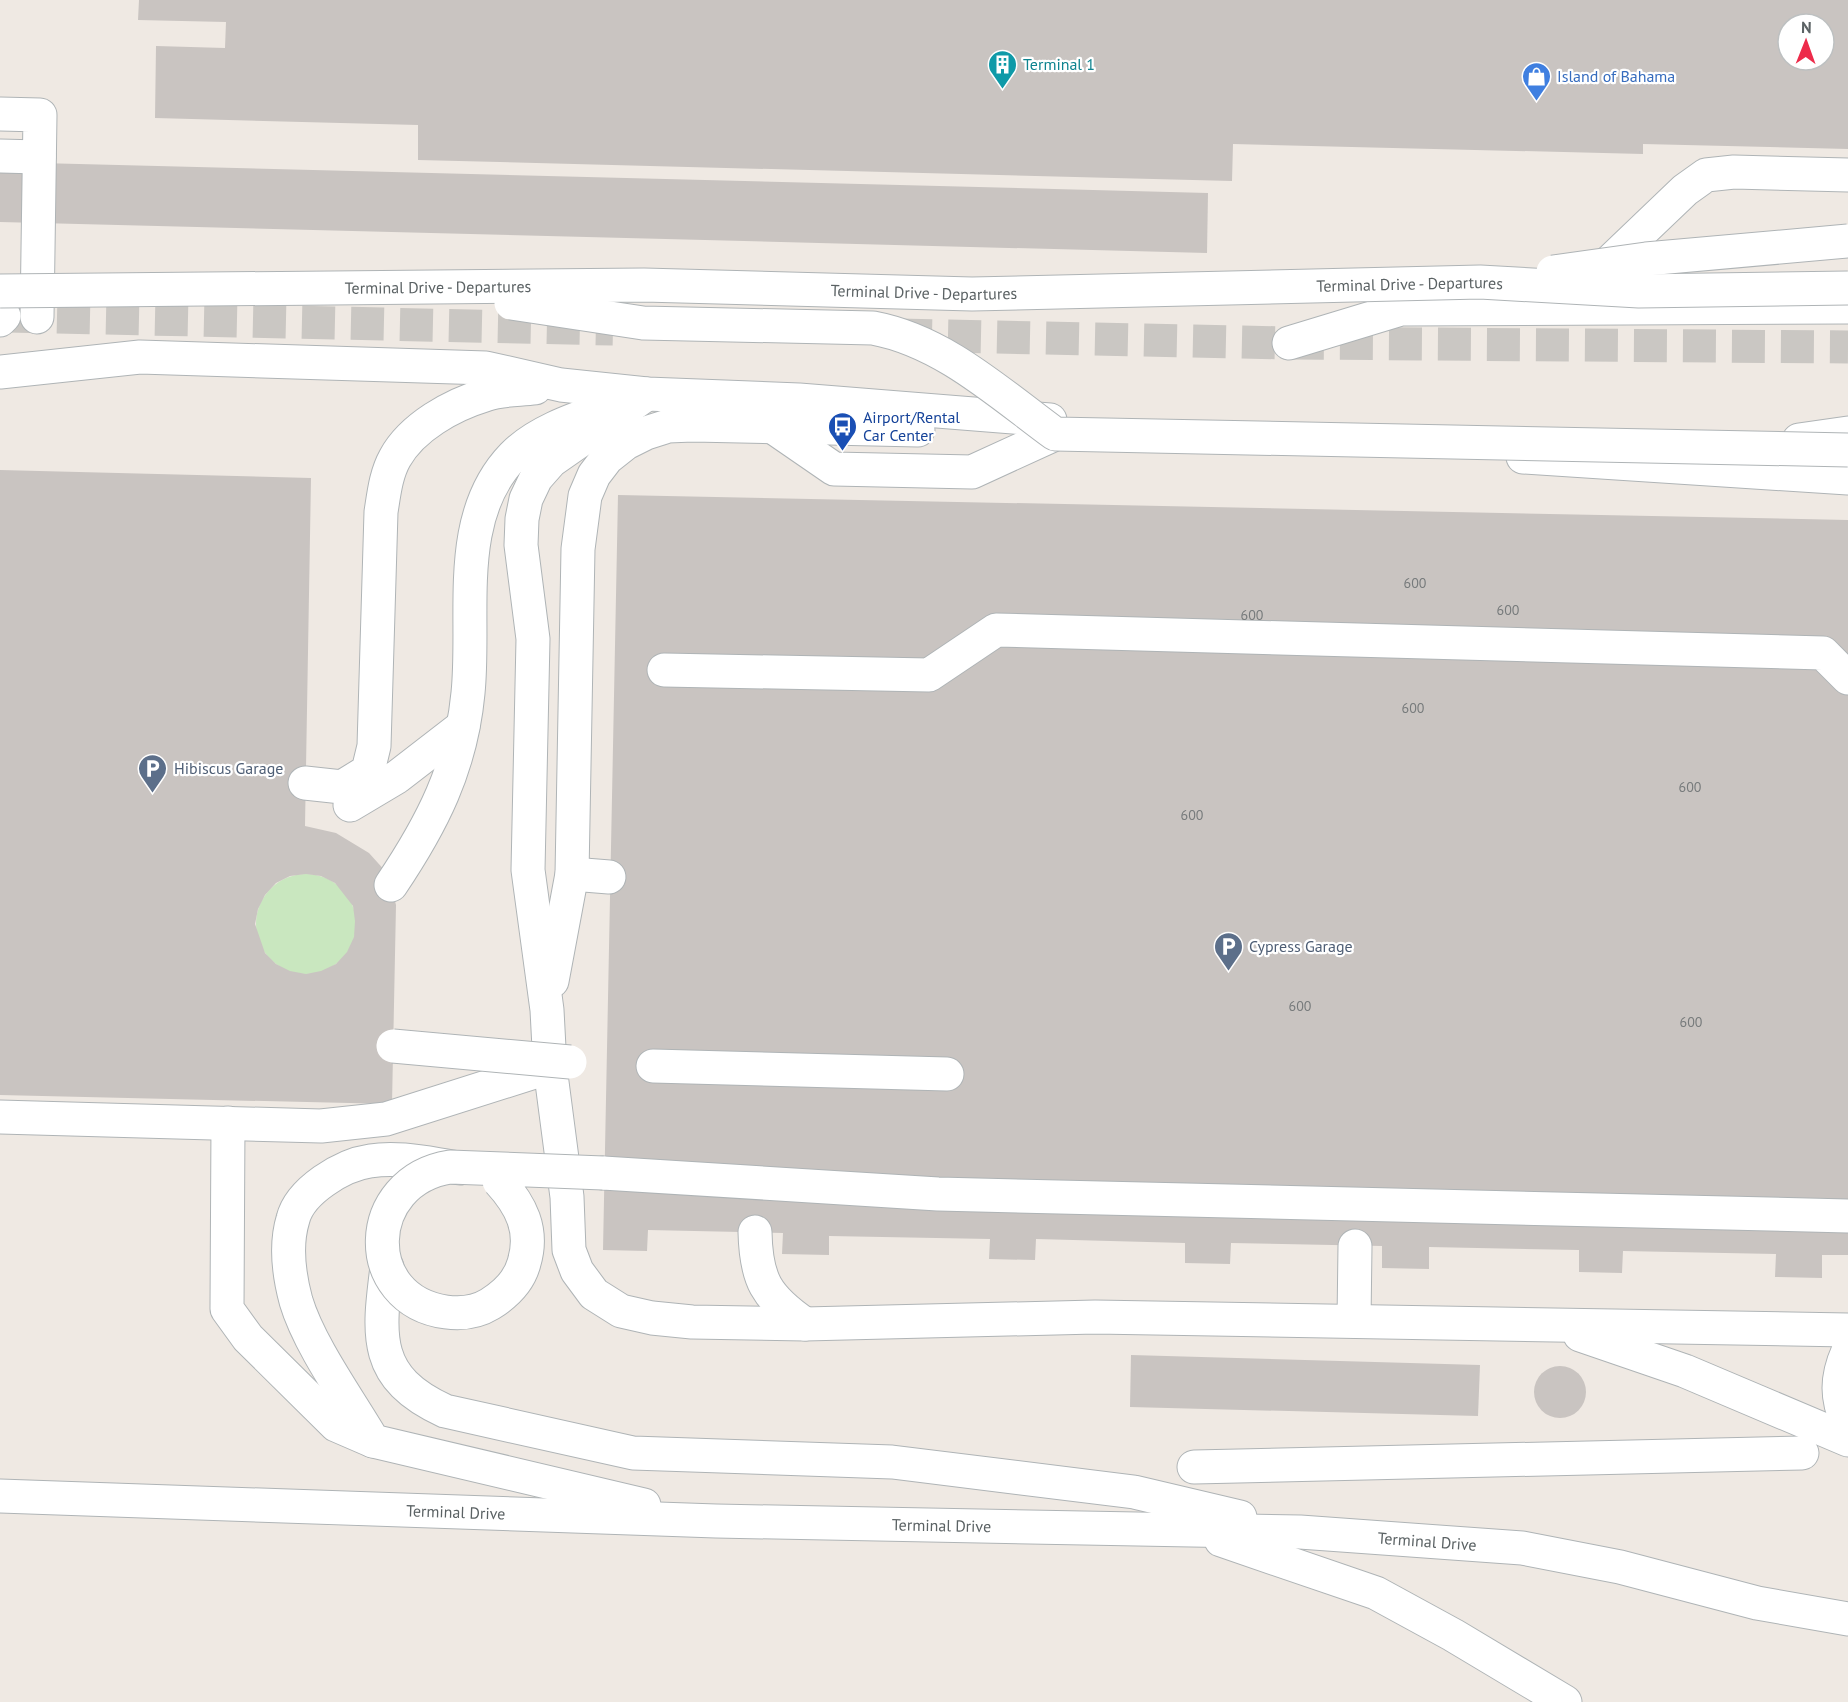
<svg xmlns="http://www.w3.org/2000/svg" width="1848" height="1702" viewBox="0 0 1848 1702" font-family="'PT Sans',sans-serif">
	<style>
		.green { fill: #c9e7bf }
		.building { fill: #c9c4c1; fill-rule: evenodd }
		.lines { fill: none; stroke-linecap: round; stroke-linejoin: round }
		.minor-tunnel { stroke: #cac7c3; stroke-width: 33; stroke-dasharray: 33 16; stroke-linecap: butt }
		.minor-casing { stroke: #afb4b6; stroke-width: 35 }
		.minor { stroke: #fff; stroke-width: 33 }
		.minor-bridge-casing { stroke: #afb4b6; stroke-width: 35; stroke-linecap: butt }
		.minor-bridge { stroke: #fff; stroke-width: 33 }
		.labels { text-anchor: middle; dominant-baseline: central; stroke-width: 4.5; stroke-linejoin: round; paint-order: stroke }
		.number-label { font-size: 14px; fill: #767a7b }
		.culture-label { font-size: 16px; fill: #0d838f; stroke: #fff; text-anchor: start }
		.shop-label { font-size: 16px; fill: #366cbe; stroke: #fff; text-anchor: start }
		.street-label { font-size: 16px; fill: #5b6264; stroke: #fff }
		.transit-label { font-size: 16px; fill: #164399; stroke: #fff; text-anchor: start }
		.service-label { font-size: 16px; fill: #4e5e75; stroke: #fff; text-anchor: start }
	</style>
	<rect width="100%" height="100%" fill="#efe9e3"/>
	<circle class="green" cx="306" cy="924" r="50"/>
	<g class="building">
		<path d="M139,0H1848V149L1643,144V154L1233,144L1232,181L418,160V125L155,118L156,46L225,48L226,22L138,20ZM1788,24H1824V60H1788Z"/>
		<path d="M0,162L1208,193L1207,253L0,222Z"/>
		<path d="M0,470L311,478L305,826L336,833L369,853L387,873L391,885L396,905L392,1104L0,1095ZM306,874L321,876L335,883L353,906L355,921L354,937L347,952L336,964L321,971L306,974L290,971L276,964L265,953L255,924L258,909L265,895L276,883L290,876Z"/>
		<path d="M618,495L1848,520V1255H1822V1278L1775,1277L1776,1254L1623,1251L1622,1273L1579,1272V1250L1429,1247V1269L1382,1268V1246L1231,1243L1230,1264L1185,1263V1243L1036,1239L1035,1260L989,1259L990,1239L829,1236V1255L782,1254L783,1233L648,1230L647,1251L603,1250Z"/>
		<path d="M1131,1355L1480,1365L1478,1416L1130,1407Z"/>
		<circle cx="1560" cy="1392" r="26"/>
	</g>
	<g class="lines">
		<g class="minor-tunnel">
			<path d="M8,316L613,329"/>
			<path d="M899,335L1289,343L1848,347"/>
		</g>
		<defs>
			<g id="minor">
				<path d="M0,114L40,115L37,317"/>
				<path d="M0,156L39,157"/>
				<path d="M1595,276L1685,190L1706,175L1734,172L1848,175"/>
				<path d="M0,320L4,316"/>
				<path d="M1289,343L1401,309L1848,307"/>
				<path d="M0,372L140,357L486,368L561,385L647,394L799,400L1050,420"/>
				<path d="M647,394L551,461L536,478L526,499L522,519L521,545L533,639L528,870L547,1010L550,1067L567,1197L569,1250L577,1271L594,1294L621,1311L652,1318L692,1322L805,1324L1095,1317L1848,1330"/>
				<path d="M773,427L834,469L972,472L1055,434"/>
				<path d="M1799,440L1848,433"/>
				<path d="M1523,457L1848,478"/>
				<path d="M664,670L929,675L996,630L1823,653L1848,678"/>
				<path d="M305,783L342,787L368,771L374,746L381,512C384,493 386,474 395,458C412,427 452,405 485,395C500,389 519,390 535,388"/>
				<path d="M350,805L397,777L463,726"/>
				<path d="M572,874L609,877"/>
				<path d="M391,885C432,824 461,768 468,693C476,615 453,518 513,456C536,432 575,419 606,408"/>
				<path d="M552,981L572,874L578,549L585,496L594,475L607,458L626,443L646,433L668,426L693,425L918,430"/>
				<path d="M653,1066L947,1074"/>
				<path d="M0,1117L321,1126L386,1119L550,1067"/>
				<path d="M228,1123L227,1309L248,1338L336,1425L373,1441"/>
				<path d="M460,1168C430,1164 400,1156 370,1161C342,1165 300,1191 293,1219C285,1245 289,1275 296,1301C309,1345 349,1400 373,1441L644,1505"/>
				<path d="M603,1173L938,1194L1848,1216"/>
				<path d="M755,1232C756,1280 766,1297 805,1324"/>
				<path d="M387,1267C378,1337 373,1378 445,1411L633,1453L892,1462L1134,1492L1240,1517"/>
				<path d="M1354,1321L1355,1246"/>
				<path d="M1580,1335L1685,1371L1848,1440"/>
				<path d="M1848,1351C1836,1378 1836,1398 1848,1425"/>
				<path d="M1194,1467L1802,1453"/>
				<path id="s1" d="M0,1496L716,1521L1300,1532L1522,1548L1620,1567L1757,1603L1848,1619"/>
				<path d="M1221,1540L1376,1593L1453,1635L1565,1702"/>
			</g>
		</defs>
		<use href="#minor" class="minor-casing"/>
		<use href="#minor" class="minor"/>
		<defs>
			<g id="minor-bridge">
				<path d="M1553,272L1646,259L1848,241"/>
				<path id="s2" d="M0,291L644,285L972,294L1480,282L1639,291L1848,288"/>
				<path d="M511,303L643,323L873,328C943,341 999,393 1055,434L1848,450"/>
				<path d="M393,1046L570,1062"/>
				<path d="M499,1181C521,1205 534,1230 524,1263C519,1282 506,1294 490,1304C477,1312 461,1314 446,1312C359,1300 362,1181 450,1167L603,1173"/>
			</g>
		</defs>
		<use href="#minor-bridge" class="minor-bridge-casing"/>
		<use href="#minor-bridge" class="minor-bridge"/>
	</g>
	<defs>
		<symbol id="building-pin" viewBox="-11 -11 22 30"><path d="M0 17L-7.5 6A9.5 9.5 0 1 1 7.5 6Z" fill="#0f9aa8" stroke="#fff"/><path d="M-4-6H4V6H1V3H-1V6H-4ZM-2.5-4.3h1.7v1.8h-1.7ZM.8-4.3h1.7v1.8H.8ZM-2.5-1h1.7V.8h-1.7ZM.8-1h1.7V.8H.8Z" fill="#fff"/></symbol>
		<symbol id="shop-pin" viewBox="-11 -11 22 30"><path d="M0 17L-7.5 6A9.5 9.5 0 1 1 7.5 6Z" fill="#3f7fe0" stroke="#fff"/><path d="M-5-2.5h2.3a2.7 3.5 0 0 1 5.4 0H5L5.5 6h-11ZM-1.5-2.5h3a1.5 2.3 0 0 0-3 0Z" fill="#fff"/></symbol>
		<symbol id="bus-pin" viewBox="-11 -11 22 30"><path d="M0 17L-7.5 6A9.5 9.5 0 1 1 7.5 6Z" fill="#1a4fb4" stroke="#fff"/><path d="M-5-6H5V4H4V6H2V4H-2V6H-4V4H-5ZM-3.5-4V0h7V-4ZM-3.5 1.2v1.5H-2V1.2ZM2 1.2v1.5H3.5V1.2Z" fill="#fff"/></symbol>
		<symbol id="parking-pin" viewBox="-11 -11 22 30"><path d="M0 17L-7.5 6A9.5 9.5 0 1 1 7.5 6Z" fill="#5c6f8a" stroke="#fff"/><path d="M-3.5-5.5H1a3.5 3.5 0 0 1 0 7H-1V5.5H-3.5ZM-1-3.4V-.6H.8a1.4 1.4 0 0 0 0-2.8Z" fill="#fff"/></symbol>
	</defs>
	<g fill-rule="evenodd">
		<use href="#building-pin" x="986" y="48" width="33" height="45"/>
		<use href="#shop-pin" x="1520" y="60" width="33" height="45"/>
		<use href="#bus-pin" x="826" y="410" width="33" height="45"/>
		<use href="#parking-pin" x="136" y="752" width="33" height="45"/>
		<use href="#parking-pin" x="1212" y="930" width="33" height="45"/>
	</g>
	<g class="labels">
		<g class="number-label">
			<text x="1415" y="583">600</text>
			<text x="1508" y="610">600</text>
			<text x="1252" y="615">600</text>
			<text x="1413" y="708">600</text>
			<text x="1690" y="787">600</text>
			<text x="1192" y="815">600</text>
			<text x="1300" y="1006">600</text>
			<text x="1691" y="1022">600</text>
		</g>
		<g class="culture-label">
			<text x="1023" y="64">Terminal 1</text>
		</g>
		<g class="shop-label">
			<text x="1557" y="76">Island of Bahama</text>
		</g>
		<g class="street-label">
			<text stroke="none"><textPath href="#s2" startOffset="1410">Terminal Drive - Departures</textPath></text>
			<text stroke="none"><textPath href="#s2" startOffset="438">Terminal Drive - Departures</textPath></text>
			<text stroke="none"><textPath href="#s2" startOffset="924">Terminal Drive - Departures</textPath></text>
			<text stroke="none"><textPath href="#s1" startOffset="456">Terminal Drive</textPath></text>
			<text stroke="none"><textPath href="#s1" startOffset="942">Terminal Drive</textPath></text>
			<text stroke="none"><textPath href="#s1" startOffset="1428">Terminal Drive</textPath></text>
		</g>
		<g class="transit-label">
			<text x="863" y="417">Airport/Rental<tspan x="863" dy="18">Car Center</tspan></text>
		</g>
		<g class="service-label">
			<text x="174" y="768">Hibiscus Garage</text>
			<text x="1249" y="946">Cypress Garage</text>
		</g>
	</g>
	<g transform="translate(1806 42) rotate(1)"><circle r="28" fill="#ffffff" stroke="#bdc0c1" stroke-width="1.5"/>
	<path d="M0-4.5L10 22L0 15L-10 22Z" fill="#ed2b4a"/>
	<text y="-9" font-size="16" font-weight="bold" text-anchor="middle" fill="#5b6264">N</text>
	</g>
</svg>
